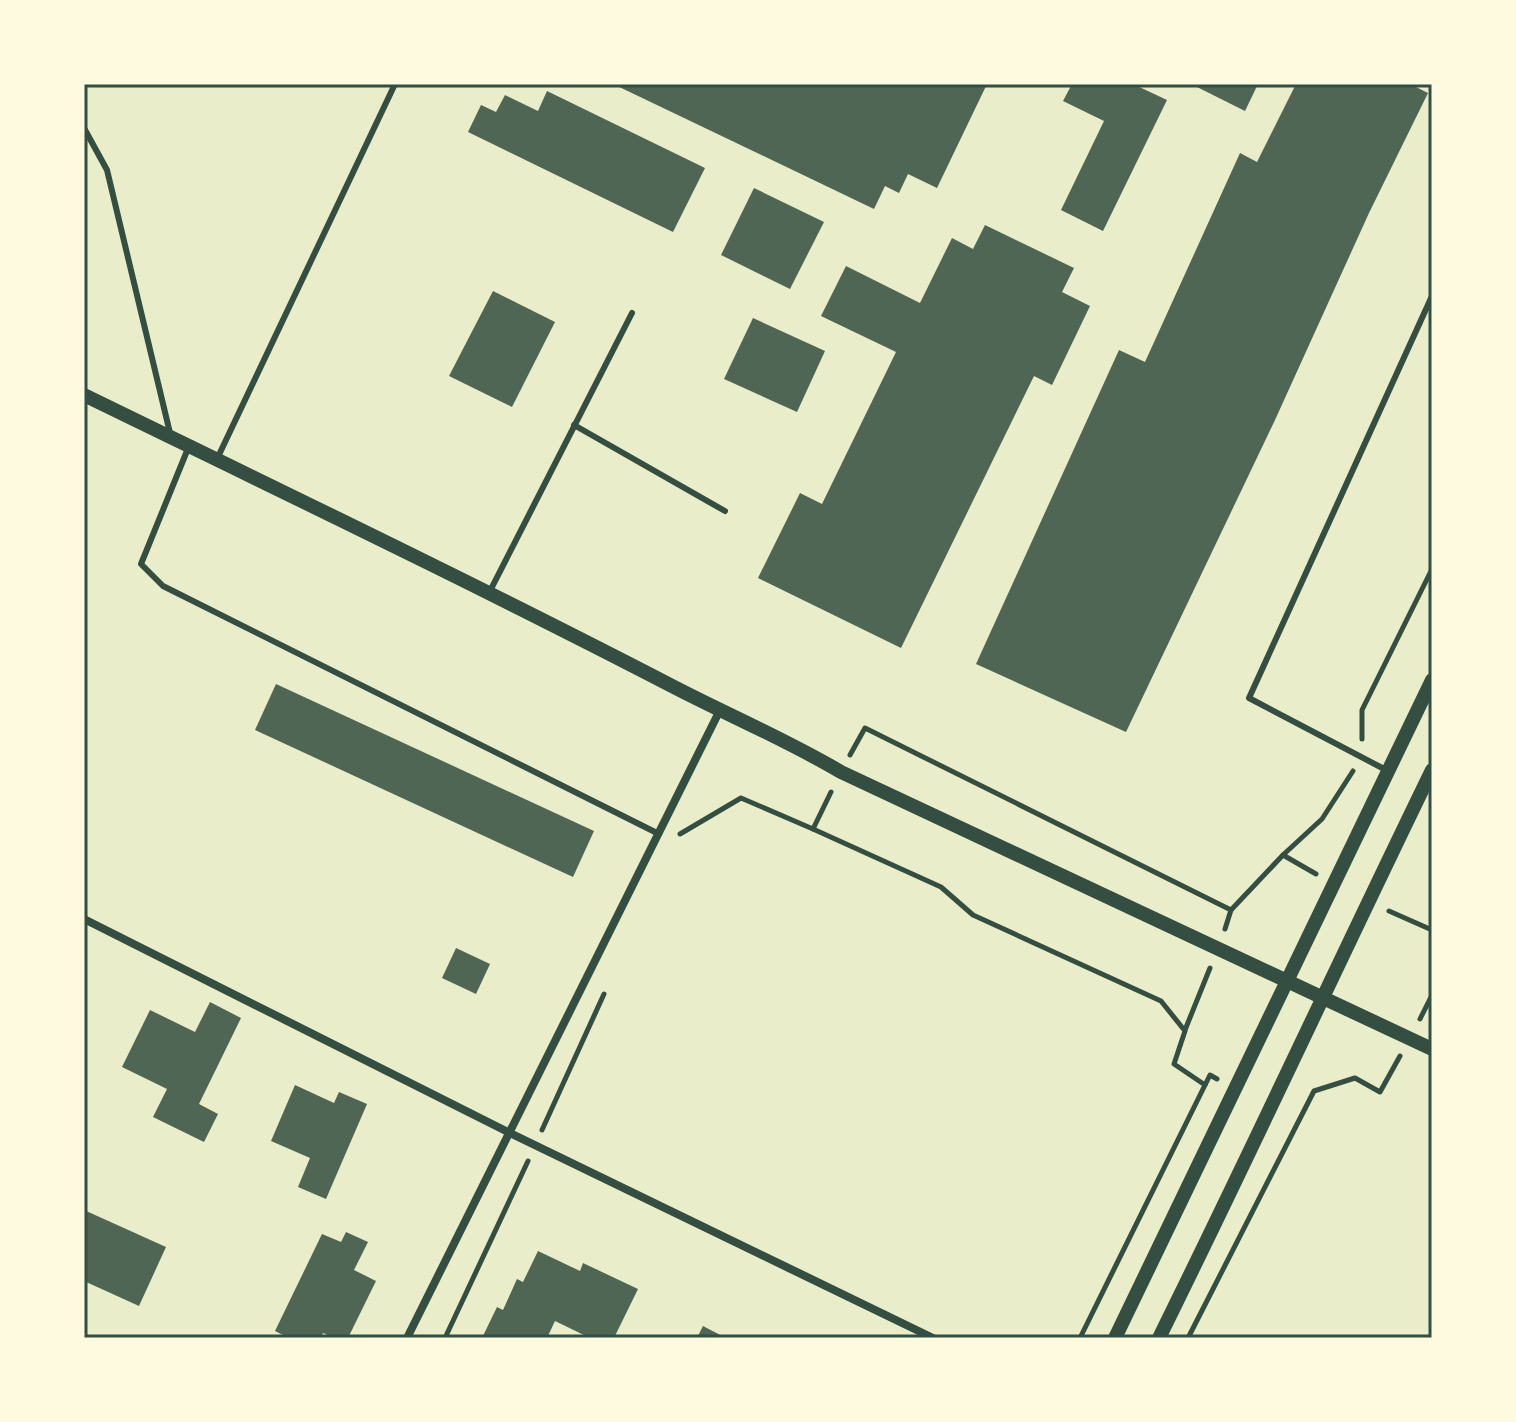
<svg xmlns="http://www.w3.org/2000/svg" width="1516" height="1422" viewBox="0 0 1516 1422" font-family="Inter,sans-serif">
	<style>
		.building { fill: #4f6655 }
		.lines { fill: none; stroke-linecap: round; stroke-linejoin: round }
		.path { stroke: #344e41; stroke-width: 5 }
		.service { stroke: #344e41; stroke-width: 6 }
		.minor { stroke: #344e41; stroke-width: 8 }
		.tertiary { stroke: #344e41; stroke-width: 14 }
		.neatline { fill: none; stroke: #344e41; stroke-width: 3 }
	</style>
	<rect width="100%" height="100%" fill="#e9edc9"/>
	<g class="building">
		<path d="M613,84H987L937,188L908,174L899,193L885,186L874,209Z"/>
		<path d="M1072,84H1133L1167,100L1103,231L1061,210L1104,121L1063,101Z"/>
		<path d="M1191,84H1258L1245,111Z"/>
		<path d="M1296,84H1410L1428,93L1369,213L1275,420L1126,732L976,664L1119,350L1145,362L1240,153L1257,162Z"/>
		<path d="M547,91L705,168L673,232L468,132L481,105L496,112L505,95L538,111Z"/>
		<path d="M754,188L824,222L790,289L721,255Z"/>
		<path d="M985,225L1074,268L1062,292L1090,306L1052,385L1034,376L901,648L758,578L800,493L822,504L896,352L821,316L846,266L920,303L952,238L973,249Z"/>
		<path d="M493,291L555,322L512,407L449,376Z"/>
		<path d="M753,318L825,351L797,412L724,379Z"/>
		<path d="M276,684L594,831L573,877L255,730Z"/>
		<path d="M456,948L490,964L476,994L442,978Z"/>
		<path d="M210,1002L241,1018L199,1104L218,1114L204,1142L153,1117L167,1089L122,1067L150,1010L195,1032Z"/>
		<path d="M295,1085L334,1103L339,1092L367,1104L326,1199L298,1187L310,1158L271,1141Z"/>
		<path d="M84,1210L166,1247L139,1306L84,1281Z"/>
		<path d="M346,1232L368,1242L354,1270L376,1281L348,1338H335L323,1333L321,1338H289L275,1331L322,1234L341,1242Z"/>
		<path d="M538,1251L580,1271L583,1263L638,1289L614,1338H590L555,1321L547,1338H482L497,1307L503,1310L517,1279L523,1282Z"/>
		<path d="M703,1326L726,1338H697Z"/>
	</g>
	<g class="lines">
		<g class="path">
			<path d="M1362,739V710L1432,569"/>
			<path d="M850,755L865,728L1231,910L1283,855L1322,819L1353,771"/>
			<path d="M813,829L941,887L973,915L1161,1001L1185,1031L1174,1064L1205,1085L1080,1338"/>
			<path d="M680,834L741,798L813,829L831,792"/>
			<path d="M1283,855L1316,874"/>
			<path d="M1389,911L1432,930"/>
			<path d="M1225,929L1231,910"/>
			<path d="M1420,1019L1432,995"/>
			<path d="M1185,1030L1210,968"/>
			<path d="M1205,1085L1210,1075L1217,1079"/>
			<path d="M542,1130L604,994"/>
			<path d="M445,1338L528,1161"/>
			<path d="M1188,1338L1314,1091L1355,1078L1380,1092L1400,1056"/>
		</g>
		<g class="service">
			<path d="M84,128L107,170L170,433"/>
			<path d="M574,425L725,511"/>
			<path d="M189,446L141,564L163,586L659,834"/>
			<path d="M217,459L395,84"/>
			<path d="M490,591L632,313"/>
			<path d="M1388,771L1249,698L1432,296"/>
		</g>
		<g class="minor">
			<path d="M84,919L508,1132L933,1338"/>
			<path d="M407,1338L720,710"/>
		</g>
		<g class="tertiary">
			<path d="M84,395C281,491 479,586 674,687C730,716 787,740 841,772L1432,1049"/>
			<path d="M1115,1338L1432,680"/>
			<path d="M1159,1338C1252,1150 1340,959 1432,770"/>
		</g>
	</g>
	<rect width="1516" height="1422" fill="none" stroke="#fefae0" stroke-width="172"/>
	<rect x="86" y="86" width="1344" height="1250" class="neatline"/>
</svg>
